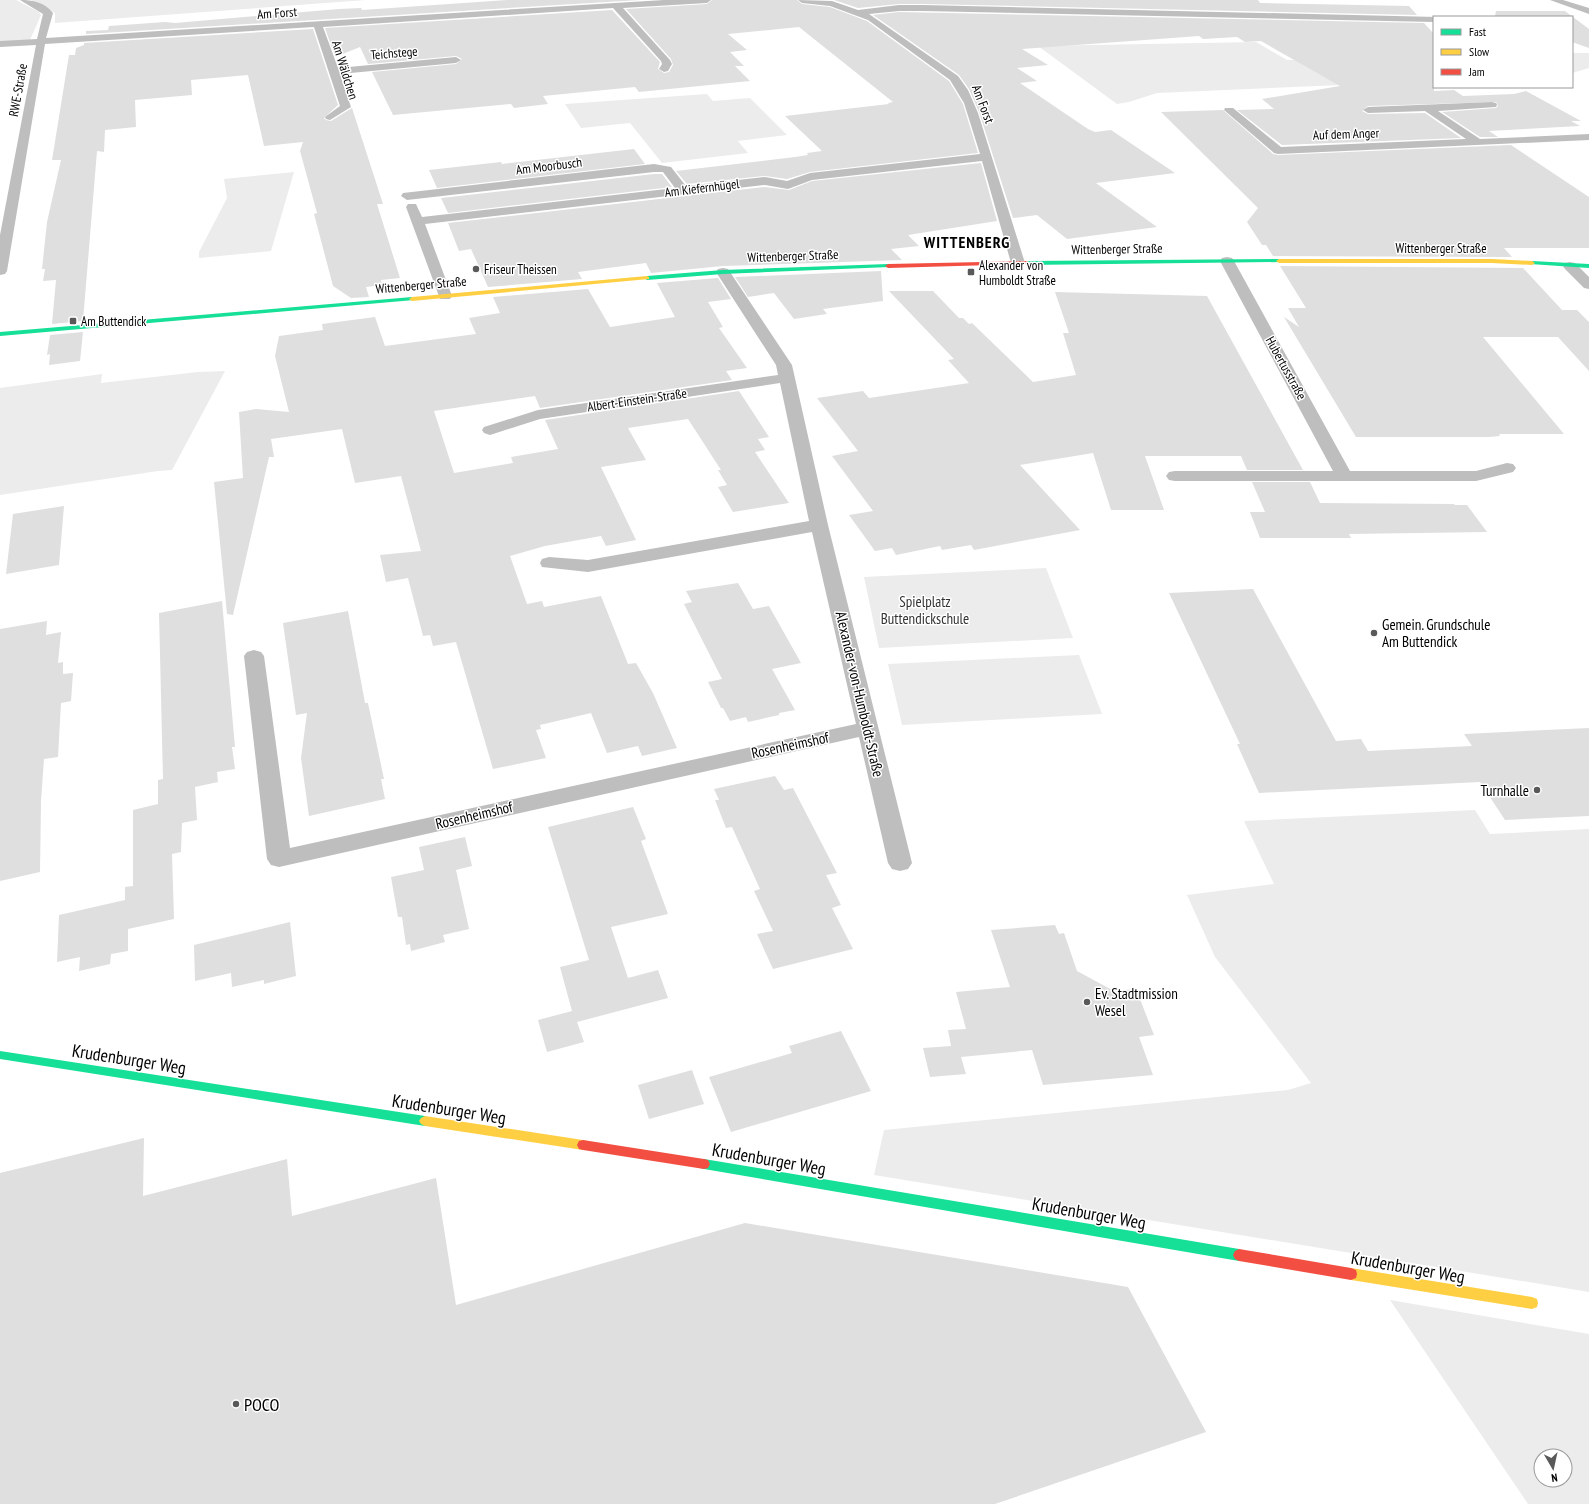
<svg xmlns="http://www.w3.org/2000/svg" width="1589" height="1504" viewBox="0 0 1589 1504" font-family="'PT Sans Narrow',sans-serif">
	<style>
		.green { fill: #ececec; fill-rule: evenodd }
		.building { fill: #dfdfdf }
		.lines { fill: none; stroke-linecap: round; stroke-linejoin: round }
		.street { fill: #bebebe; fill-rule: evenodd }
		.fast { fill: #16e098; fill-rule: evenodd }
		.slow { fill: #ffcf43; fill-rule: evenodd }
		.jam { fill: #f24e42; fill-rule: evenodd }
		.poi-dot { fill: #595959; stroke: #fff; stroke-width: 1.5 }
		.labels { text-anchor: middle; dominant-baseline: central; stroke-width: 3; stroke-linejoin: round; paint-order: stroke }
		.far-street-label { font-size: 13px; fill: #000; stroke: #fff }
		.far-poi-label { font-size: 13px; fill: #000; stroke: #fff; text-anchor: start }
		.park-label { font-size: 15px; fill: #333; stroke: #fff }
		.poi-label { font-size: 15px; fill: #000; stroke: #fff; text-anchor: start }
		.street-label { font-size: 15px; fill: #000; stroke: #fff }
		.far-district-label { font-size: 16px; font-weight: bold; letter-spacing: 1px; fill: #000; stroke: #fff }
		.near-street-label { font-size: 18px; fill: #000; stroke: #fff }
		.near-poi-label { font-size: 18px; fill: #000; stroke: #fff; text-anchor: start }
	</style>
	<rect width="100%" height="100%" fill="#fff"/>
	<g class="green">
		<path d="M0,0H16L39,12L41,15L30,40L0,42Z"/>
		<path d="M31,0H366L55,23V13Z"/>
		<path d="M1256,42L1287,60L1434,57V81L1157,93L1129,102L1117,104L1038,46Z"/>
		<path d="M1572,53H1589V68L1572,73Z"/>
		<path d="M707,94L713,101L750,98L787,135L738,141L748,153L662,163L630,123L581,128L565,104Z"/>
		<path d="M294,172L271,251L199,258V252L227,198L224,179Z"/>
		<path d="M225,371L172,470L158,471L0,495V388L102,374L101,383L198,372Z"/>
		<path d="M1046,568L1073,638L879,648L864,577Z"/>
		<path d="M1079,655L1102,714L902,725L888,664Z"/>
		<path d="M1475,810L1490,834L1589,829V1292L874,1175L884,1130L1288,1090L1311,1083L1215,957L1187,895L1274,884L1244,821Z"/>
		<path d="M1390,1300L1589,1334V1504H1528ZM1541,1456H1565V1480H1541Z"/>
	</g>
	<g class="building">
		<path d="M507,0H640L86,34V31L108,30L109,26L165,22L175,23L339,9L361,8L362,10Z"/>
		<path d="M712,0H797L802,4L830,7L867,21L949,81L963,104L978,153L810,172L787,179L765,176L687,184L676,171L795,157L808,155L807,153L822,151L785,116L889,104L888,103L893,102L799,27L728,34L747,50L730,52L744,66H735L750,81L639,92L635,87L543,96L548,104L514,108L511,104L393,115L372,72L456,64L462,59L456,56L368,64L360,47L335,57L325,28L612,10L660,62L658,69L664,73L669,72L673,65L671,59L626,9L707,4Z"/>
		<path d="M834,0H1258L1260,3L1409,6L1417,15L923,4H899L858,8Z"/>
		<path d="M1496,11H1565L1589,29V48L1572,42V17H1497L1495,16Z"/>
		<path d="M899,12L1424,23L1434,34V91L1454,90L1463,96L1514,94L1526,91L1581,121H1571L1580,126L1489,131L1498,137H1480L1442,112L1496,108L1498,106L1496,102L1368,106L1362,111L1368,114L1425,113L1461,138L1282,145L1237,110L1274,109L1262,99L1340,86L1261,41L1245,42L1237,37L1203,39L1199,36L1022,49L1048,65L1017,68L1037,81L1020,83L1088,129L1095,132L1111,130L1175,173L1096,183L1157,227L1067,239L1037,215L1013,218L979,112L969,89L959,75L873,15Z"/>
		<path d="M313,29L338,105L324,118L326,120L331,121L352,108L383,204H377L400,278L381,280L382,285L366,287L369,297L351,298L333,286L314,214L317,213L300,151L303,142L264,146L248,75L191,80L192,95L135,100L136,127L105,130L104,152L97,151L83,321L52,324L56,280L43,281L45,269H42L47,222L61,160H52L69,55H75L76,48L84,45V43Z"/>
		<path d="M1223,110L1273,154L1278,155L1511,145L1589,197V248H1504L1512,257L1273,256L1266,245H1262L1247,222L1258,208L1161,112Z"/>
		<path d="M634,149L645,164L437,188L429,170L501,162L502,164Z"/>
		<path d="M981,163L997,221L908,235L919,246L891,249L902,260L723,266L651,273L646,263L578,272L582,279L488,287L471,249L459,251L448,223L765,187L789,190L812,181Z"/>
		<path d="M654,174H662L672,187L448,213L441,198Z"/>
		<path d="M1280,266L1523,268L1562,310H1577L1589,322V371L1558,337H1483L1564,434H1499L1500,436L1489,437H1356L1284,317L1299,327L1288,308H1306Z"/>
		<path d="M881,271L883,301L823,309L827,314L794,319L774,293L748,297L735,277Z"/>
		<path d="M718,278L731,299L708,302L723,327L719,328L747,368L726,371L732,380L540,408L535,396L434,411L454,473L513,463L511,457L558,449L545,420L739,391L769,437L758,439L765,450L755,452L789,503L733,512L718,487L727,485L718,470H721L688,419L628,428L646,460L601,467L636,540L606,546L601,536L545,546L510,556L527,604L542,601L544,607L601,596L628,664L636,663L653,693L677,748L642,756L638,746L607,753L591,713L540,725L541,729L536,730L546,758L493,769L456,642L433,646L430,635L423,636L408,578L386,582L380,555L421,551L401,476L355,483L342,429L271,439L274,457H269L233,615L227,614L214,482L243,478L239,412L256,409L289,412L275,356L279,336L323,330L322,324L375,317L385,346L476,334L469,318L500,313L493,297L588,289L610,327L675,317L657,283Z"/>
		<path d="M889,291H933L959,318H963L969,324L972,323L1033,382L1076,375L1063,333H1069L1055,292L1207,296L1303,470H1247L1241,456H1145L1164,510H1111L1093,453L1020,465L1080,530L974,550L971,545L942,550L940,546L896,555L892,548L875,551L849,515L873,511L832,456L858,451L817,398L863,391L869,398L969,383L948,360L954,359Z"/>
		<path d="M83,332L80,361L49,365L50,354L47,355L50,335Z"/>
		<path d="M1252,482H1310L1320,503L1454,504L1455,505H1467L1487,532L1349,534L1351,538H1260L1250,512H1265Z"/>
		<path d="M64,506L59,565L6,574L13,514Z"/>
		<path d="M738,583L753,609L769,606L801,663L772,669L795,710L779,713V715L748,722L746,717L730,721L723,708H721L708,682L722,679L684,604L692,602L686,591Z"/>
		<path d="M1253,589L1336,741L1361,739L1368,751L1472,746L1464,734L1589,728V816L1505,820L1480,782L1259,793L1237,744H1240L1169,593Z"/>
		<path d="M222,601L235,747H232L235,769L217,772L218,782L195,787L197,820L182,823L181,852L172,854L174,919L128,929V951L111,954L110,964L79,971L80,957L57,962L59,915L125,900V887L133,886V810L158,804V780L163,779L159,613Z"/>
		<path d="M348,611L365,703H368L384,779H381L385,799L309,816L301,758L307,713L296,715L283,623Z"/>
		<path d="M47,621L46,635L61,632L58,663L63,662V674L73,673L71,701L61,703L58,757L44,759L41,801L40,872L0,881V629Z"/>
		<path d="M775,776L784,790L793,788L837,873L826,875L841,905L832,908L853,949L773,969L757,934L773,931L754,891L760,889L732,827L726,828L715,800H719L714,789Z"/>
		<path d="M633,807L646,839L641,841L668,914L611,927L628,978L658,970L668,998L577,1022L584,1042L547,1052L538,1020L572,1011L560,967L589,960L548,827Z"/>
		<path d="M465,837L472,866L456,870L469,929L443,935L445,942L411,951L410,944L406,945L402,917H398L391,877L424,870L419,847Z"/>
		<path d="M290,922L296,976L264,984V980L232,987L231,973L195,981L194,945Z"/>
		<path d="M1055,925L1059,934L1064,933L1077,971L1114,991L1136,989L1154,1035L1139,1037L1153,1075L1043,1085L1032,1050L961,1057L966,1074L930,1077L923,1048L951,1046L948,1030L966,1029L956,992L1010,987L991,930Z"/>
		<path d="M841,1031L871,1091L731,1132L709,1077L792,1053L789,1046Z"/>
		<path d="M692,1070L704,1104L649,1119L638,1085Z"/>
		<path d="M144,1138L143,1196L287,1159L292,1216L436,1178L456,1305L745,1223L1128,1287L1206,1432L995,1504H0V1173Z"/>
	</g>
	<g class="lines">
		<g class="street">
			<path d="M20,0C33,0 44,2 53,13L46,38L664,0H711L707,3L623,8L670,60L672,64L668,71L664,72L659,69L662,64L661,61L613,8L323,27L338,68L456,57L461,60L456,63L340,74L351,107L330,120L326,119L325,117L340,106L314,27L45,44L7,271L5,274L0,275V235L36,45L0,47V41L37,39L43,14Z"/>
			<path d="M798,0L832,1L858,10L899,5H923L1437,17H1434V22L923,11H899L869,14L958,76L968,90L978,113L1025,263L1023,266H1013L1011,263L982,161L812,180L788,189L765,185L425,224L452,296L450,299H440L406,207L408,204H416L422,217L675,188L663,172H654L407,200L401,196L403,193L654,164L671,167L686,186L765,177L787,181L810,173L980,154L964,103L950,80L868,20L830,6L802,3Z"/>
			<path d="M1550,0H1563L1589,8V14Z"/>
			<path d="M1492,102L1496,103L1497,105L1496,107L1438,111L1480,139L1589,134V140L1278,154L1274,153L1224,110L1225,108H1233L1281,147L1466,139L1425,111L1368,113L1363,110L1368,107Z"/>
			<path d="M1227,257L1232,258L1234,261L1350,471H1476L1507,463L1513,464L1516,468L1513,472L1476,481H1175L1169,480L1166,476L1169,472L1175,471H1333L1220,261L1222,258Z"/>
			<path d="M1570,262L1575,263L1589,277V289L1584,288L1565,269L1563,266L1565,263Z"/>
			<path d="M723,268L728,269L792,365L828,525L912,863L908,869L900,871L892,869L888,863L859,737L279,867L271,865L267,859L244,656L247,652L254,650L261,652L264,656L290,848L856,724L812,532L588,572L542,567L540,563L542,559L549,557L588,560L809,521L780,383L540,419L490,435L484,433L482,430L484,427L538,410L778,375L776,365L716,272L718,269Z"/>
		</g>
		<g class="fast">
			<path d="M1279,259L1282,261L1281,262L1027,265L1024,263L1027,261Z"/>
			<path d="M1532,261L1589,264V268L1530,264L1529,263Z"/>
			<path d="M888,264L891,266L890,267L723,274L647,280L644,278L647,276L723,270Z"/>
			<path d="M412,297L415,299L414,300L0,336V332Z"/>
			<path d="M0,1051L425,1116L429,1118L431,1121L429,1124L425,1126L0,1059Z"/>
			<path d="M704,1159L1239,1249L1243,1251L1245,1255L1243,1259L1239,1261L704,1169L700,1168L698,1164L700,1160Z"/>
		</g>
		<g class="slow">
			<path d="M1492,259L1532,261L1535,263L1532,265L1492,263H1279L1276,261L1279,259Z"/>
			<path d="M647,276L649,277V279L412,301L409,299L412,297Z"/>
			<path d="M425,1116L583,1140L587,1141L589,1145L587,1149L583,1150L425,1126L421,1124L419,1121L421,1118Z"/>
			<path d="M1351,1268L1532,1297L1537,1299L1538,1303L1537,1307L1532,1309L1351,1280L1346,1278L1345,1274L1346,1270Z"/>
		</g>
		<g class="jam">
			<path d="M1027,261L1030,263L1029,264L888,268L885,266L888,264Z"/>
			<path d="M583,1140L704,1159L708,1160L710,1164L708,1168L704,1169L583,1150L579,1149L577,1145L579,1141Z"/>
			<path d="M1239,1249L1351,1268L1356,1270L1357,1274L1356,1278L1351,1280L1239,1261L1235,1259L1233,1255L1235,1251Z"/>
		</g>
	</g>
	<g class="poi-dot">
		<circle cx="476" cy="269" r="4"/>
		<rect x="967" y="268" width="8" height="8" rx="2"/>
		<rect x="69" y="317" width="8" height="8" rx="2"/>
		<circle cx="1374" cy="633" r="4"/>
		<circle cx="1537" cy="790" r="4"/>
		<circle cx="1087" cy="1002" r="4"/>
		<circle cx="236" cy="1404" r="4"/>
	</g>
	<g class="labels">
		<g class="far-street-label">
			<text transform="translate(277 13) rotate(-4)">Am Forst</text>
			<text transform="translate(394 53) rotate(-5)">Teichstege</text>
			<text transform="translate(345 70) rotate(73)">Am Wäldchen</text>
			<text transform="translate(18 90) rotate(-80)">RWE-Straße</text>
			<text transform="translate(983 104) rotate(69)">Am Forst</text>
			<text transform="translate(1346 134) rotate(-2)">Auf dem Anger</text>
			<text transform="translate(549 166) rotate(-7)">Am Moorbusch</text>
			<text transform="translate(702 188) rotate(-7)">Am Kiefernhügel</text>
			<text x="1441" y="248">Wittenberger Straße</text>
			<text transform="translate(1117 249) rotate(-1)">Wittenberger Straße</text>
			<text transform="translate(793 256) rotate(-2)">Wittenberger Straße</text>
			<text transform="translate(421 285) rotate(-5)">Wittenberger Straße</text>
			<text transform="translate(1286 368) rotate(61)">Hubertusstraße</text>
			<text transform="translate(637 400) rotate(-8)">Albert-Einstein-Straße</text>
		</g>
		<g class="far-poi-label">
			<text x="979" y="265">Alexander von<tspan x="979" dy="15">Humboldt Straße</tspan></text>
			<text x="484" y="269">Friseur Theissen</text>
			<text x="81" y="321">Am Buttendick</text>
		</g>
		<g class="park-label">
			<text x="925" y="601">Spielplatz<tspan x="925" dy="17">Buttendickschule</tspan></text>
		</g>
		<g class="poi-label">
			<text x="1382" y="624">Gemein. Grundschule<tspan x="1382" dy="17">Am Buttendick</tspan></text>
			<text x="1529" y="790" text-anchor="end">Turnhalle</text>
			<text x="1095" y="993">Ev. Stadtmission<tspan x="1095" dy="17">Wesel</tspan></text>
		</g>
		<g class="street-label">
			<text transform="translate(860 694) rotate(77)">Alexander-von-Humboldt-Straße</text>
			<text transform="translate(790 745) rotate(-12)">Rosenheimshof</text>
			<text transform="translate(474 815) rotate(-13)">Rosenheimshof</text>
		</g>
		<g class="far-district-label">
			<text x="967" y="242">WITTENBERG</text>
		</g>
		<g class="near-street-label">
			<text transform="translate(129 1059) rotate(9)">Krudenburger Weg</text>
			<text transform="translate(449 1109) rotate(9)">Krudenburger Weg</text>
			<text transform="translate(769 1159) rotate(10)">Krudenburger Weg</text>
			<text transform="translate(1089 1213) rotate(10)">Krudenburger Weg</text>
			<text transform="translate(1408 1267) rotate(10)">Krudenburger Weg</text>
		</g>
		<g class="near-poi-label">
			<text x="244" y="1404">POCO</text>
		</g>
	</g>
	<rect x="1433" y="16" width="140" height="72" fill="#ffffff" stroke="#999999"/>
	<rect x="1441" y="29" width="20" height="6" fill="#16e098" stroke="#999999"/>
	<text x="1469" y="36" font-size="12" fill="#000000">Fast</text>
	<rect x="1441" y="49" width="20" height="6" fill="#ffcf43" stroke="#999999"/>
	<text x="1469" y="56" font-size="12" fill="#000000">Slow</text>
	<rect x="1441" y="69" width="20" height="6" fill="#f24e42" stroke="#999999"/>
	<text x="1469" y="76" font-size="12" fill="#000000">Jam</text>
	<g transform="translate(1553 1468) rotate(171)"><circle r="19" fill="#ffffff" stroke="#999999"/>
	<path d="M0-3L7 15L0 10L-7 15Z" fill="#595959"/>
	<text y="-6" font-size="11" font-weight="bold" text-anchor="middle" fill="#000000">N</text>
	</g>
</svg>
